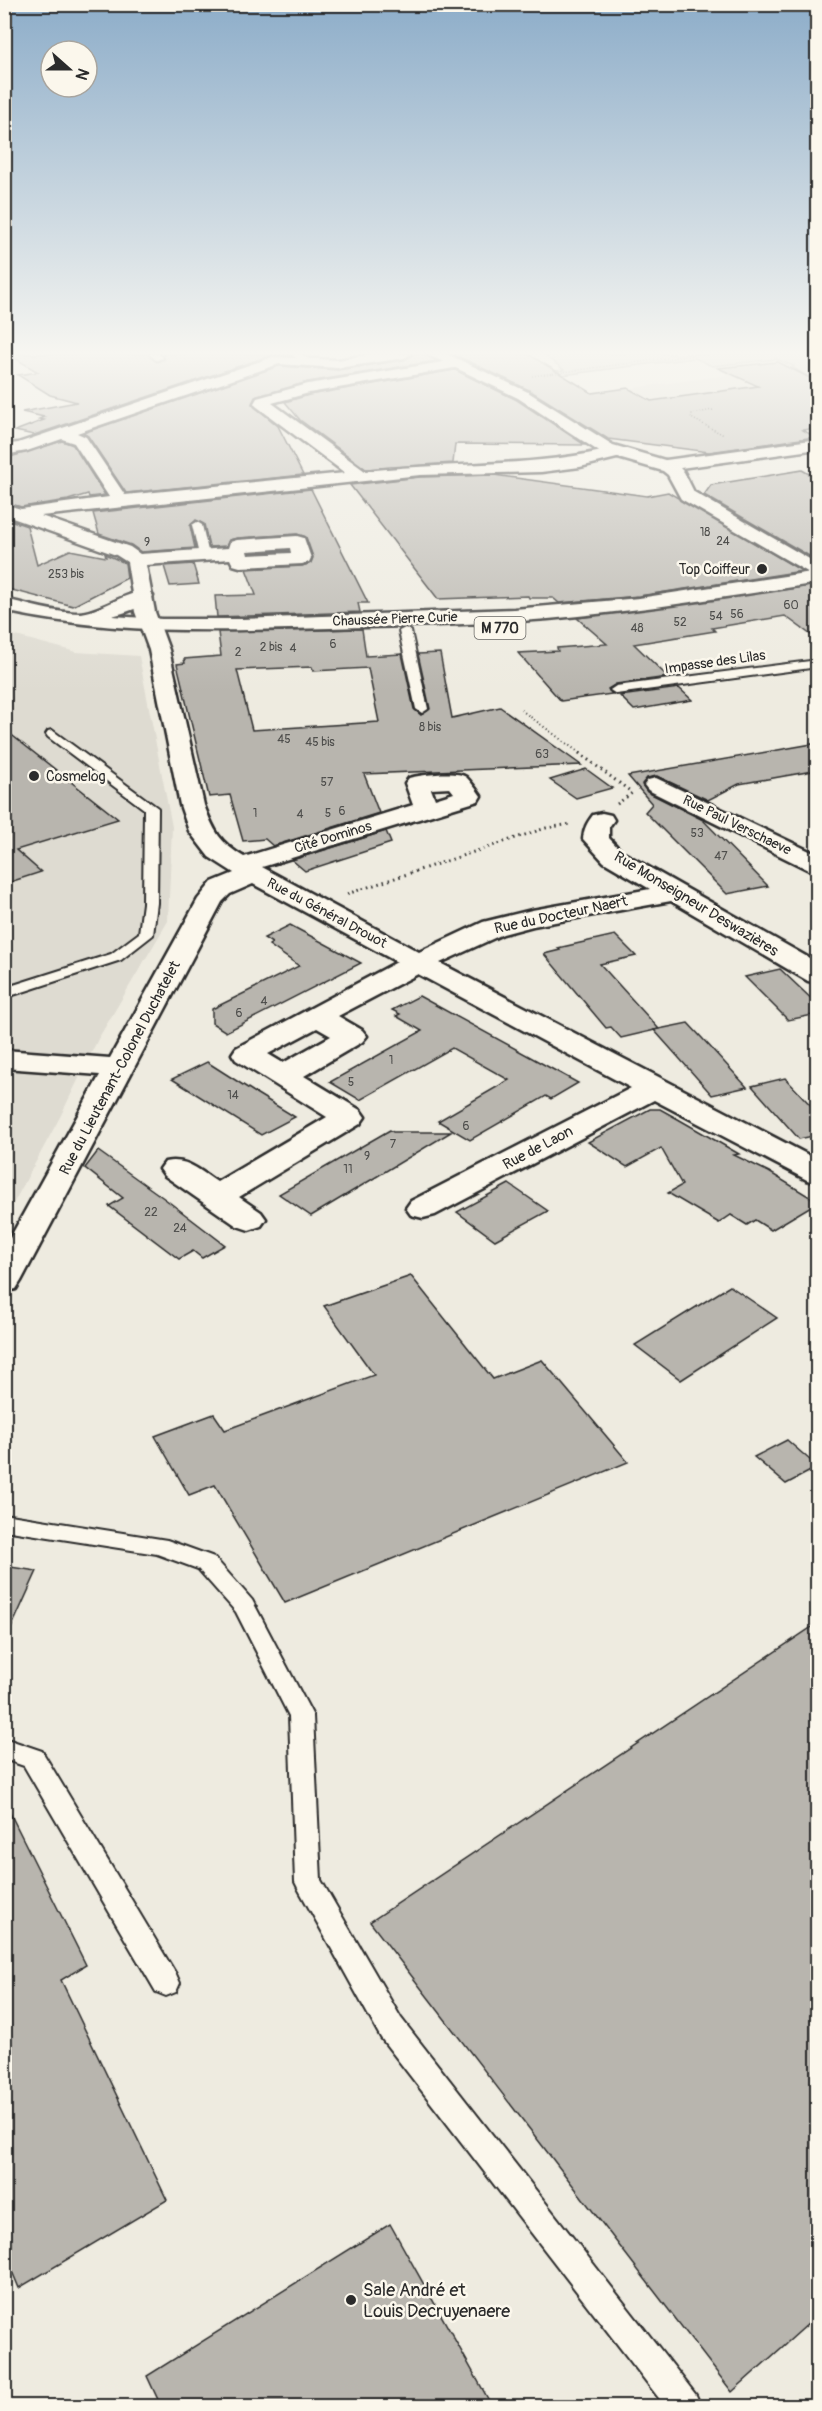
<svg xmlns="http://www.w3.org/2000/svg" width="822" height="2411" viewBox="0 0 822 2411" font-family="Pangolin,sans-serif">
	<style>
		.built { fill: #dedbd1 }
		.green { fill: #cecbc2; stroke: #7c7b76; stroke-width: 1.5 }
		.building { fill: #b8b5ae; stroke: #2b2b2b; stroke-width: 1.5; fill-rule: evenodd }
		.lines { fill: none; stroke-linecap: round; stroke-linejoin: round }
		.lane-casing { stroke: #2b2b2b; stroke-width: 4 }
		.street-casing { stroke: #2b2b2b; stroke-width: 5 }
		.secondary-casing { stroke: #2b2b2b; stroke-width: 5 }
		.primary-casing { stroke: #2b2b2b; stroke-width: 5 }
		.path-far2 { stroke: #2b2b2b; stroke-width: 1.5; stroke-dasharray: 1 2; stroke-linecap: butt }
		.path-far1 { stroke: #2b2b2b; stroke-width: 2; stroke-dasharray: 1 3; stroke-linecap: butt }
		.path { stroke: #2b2b2b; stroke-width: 3; stroke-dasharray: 1.5 4; stroke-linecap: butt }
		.lane { fill: #fbf7ec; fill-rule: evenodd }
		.street { fill: #fbf7ec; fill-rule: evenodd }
		.secondary { fill: #fbf7ec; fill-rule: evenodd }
		.primary { fill: #fbf7ec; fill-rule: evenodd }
		.poi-dot { fill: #2b2b2b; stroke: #fbf7ec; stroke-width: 2 }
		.labels { text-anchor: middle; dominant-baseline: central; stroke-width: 5; stroke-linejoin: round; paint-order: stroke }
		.number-label { font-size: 12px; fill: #4e4e4c }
		.far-poi-label { font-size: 14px; fill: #2b2b2b; stroke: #fbf7ec; text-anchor: end }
		.far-street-label { font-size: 14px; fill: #2b2b2b; stroke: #fbf7ec }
		.shield { fill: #fbf7ec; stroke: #696865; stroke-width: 1.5 }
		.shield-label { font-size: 14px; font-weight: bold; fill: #2b2b2b }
		.street-label { font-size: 15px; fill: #2b2b2b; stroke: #fbf7ec }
		.near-poi-label { font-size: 18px; fill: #2b2b2b; stroke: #fbf7ec; text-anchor: start }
	</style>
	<rect width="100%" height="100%" fill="#eeebe0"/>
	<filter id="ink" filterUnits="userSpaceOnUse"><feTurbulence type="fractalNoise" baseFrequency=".0167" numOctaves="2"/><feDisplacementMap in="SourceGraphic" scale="12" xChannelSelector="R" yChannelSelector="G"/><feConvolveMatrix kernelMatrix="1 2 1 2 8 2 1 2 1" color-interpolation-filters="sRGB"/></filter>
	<g filter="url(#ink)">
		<g class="built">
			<path d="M776,359L796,366L790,368L817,382V387L576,419L544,400L728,375L712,366Z"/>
			<path d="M5,633L76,652L139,656L172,827L168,921L98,1039L60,1117L5,1219Z"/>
		</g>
		<path class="green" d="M560,354H817V382L792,367L794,366L776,359L712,366L695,358L508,382L499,377L564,370L546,356Z"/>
		<g class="building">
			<path d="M8,354H147L157,362L165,359L163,354H289L290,356L272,355L34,435L15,431L44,420L39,419L44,417L22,412L77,402L50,395L18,375L38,372Z"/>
			<path d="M413,354H425L436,361L308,382L255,397L252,404L278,426L303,475L126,493L88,436L83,433L279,366L338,370L404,360Z"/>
			<path d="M453,354H528L592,393L628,388L651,401L758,386L718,368L778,362L818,382V428L803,430L815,437L709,452L608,439L529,390Z"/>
			<path d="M455,370L517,400L585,445L455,444L453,463L366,469L300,420L285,402L309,395Z"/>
			<path d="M62,441L73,445L105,495L89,497L88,494L68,500L21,507L4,502V459Z"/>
			<path d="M802,470L818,479V561L704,495L711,485Z"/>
			<path d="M494,475L647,496L668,492L802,571L639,596L559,603L553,598H529L528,596L438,599L350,485L420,477Z"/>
			<path d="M311,489L368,603H358L360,612L217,617L215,596L256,595L246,569L302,566L311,563L313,557L306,537L297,534L237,538L229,540L226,546L209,547L204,524L196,520L190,526L195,548L141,552L131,545L99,534L93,513Z"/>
			<path d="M4,518L27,526L37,565L70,550L106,557L105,554L125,563L127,578L73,606L4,588Z"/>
			<path d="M193,564L199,584L170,586L164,566Z"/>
			<path d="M818,585V640L785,616L712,628L715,631L634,644L668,677L616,684L608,689L612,694L561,701L518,653L558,651L557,648L607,644L577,618Z"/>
			<path d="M362,629L366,656L402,654L414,709L421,715L430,709L418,654L440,653L452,718L500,707L581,765L364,774L379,813L273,846L265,839L243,841L230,795L209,797L177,664L185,663L184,659L221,656L218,632ZM312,667L313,671L368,668L379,722L252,730L237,670Z"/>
			<path d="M679,688L692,700L634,710L620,696Z"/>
			<path d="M4,729L118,819L16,850L41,872L4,884Z"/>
			<path d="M818,743V770L739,784L708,800L657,776L647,778L642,784L647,792L703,820L768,886L727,894L645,812L652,804L628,776Z"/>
			<path d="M586,769L612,788L576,798L550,780Z"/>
			<path d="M386,831L391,843L305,871L292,860Z"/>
			<path d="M290,925L361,963L226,1032L212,1023V1009L299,966L269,945L272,943L264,938Z"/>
			<path d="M615,935L636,956L600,964L659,1029L621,1038L611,1027L606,1028L544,954L560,950L558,948Z"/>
			<path d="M780,969L818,1005V1014L788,1020L745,977Z"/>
			<path d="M419,996L554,1070L578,1083L551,1099L546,1096L470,1140L438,1121L509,1080L452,1048L360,1100L330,1082L422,1031L396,1016L400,1014L392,1010Z"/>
			<path d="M688,1023L702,1038L747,1087L712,1095L654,1030Z"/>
			<path d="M207,1062L254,1092L295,1117L261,1135L172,1079Z"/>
			<path d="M785,1078L818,1113V1135L799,1139L752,1086Z"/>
			<path d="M650,1109H660L678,1119L739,1154L734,1155L769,1172L818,1202L771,1230L755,1220L747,1225L731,1215L719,1223L668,1193L682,1185L661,1148L627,1167L588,1142Z"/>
			<path d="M390,1130L393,1132H451L311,1216L279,1194Z"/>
			<path d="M98,1151L165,1199L225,1245L202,1258L193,1251L179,1259L109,1206L123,1198L85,1168Z"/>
			<path d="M509,1184L548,1211L495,1240L457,1212Z"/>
			<path d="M411,1276L493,1379L542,1360L628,1462L285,1603L215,1485L189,1495L155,1436L214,1414L225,1430L374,1375L324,1306Z"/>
			<path d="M730,1286L777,1318L681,1380L635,1345Z"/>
			<path d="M787,1440L818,1467L786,1484L754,1457Z"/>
			<path d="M4,1566L37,1571L4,1644Z"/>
			<path d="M818,1623V2315L732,2392L370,1922Z"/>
			<path d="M4,1801L86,1965L61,1980L167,2200L19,2288L4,2252Z"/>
			<path d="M390,2224L492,2406H161L147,2376Z"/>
		</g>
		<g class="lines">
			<defs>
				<g id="lane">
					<path d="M149,354H159L163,358L156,360Z"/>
					<path d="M291,354H301L312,362L305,364Z"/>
					<path d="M197,522L202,525L209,555L204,558L199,555L192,525Z"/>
					<path d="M405,628L411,631L428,709L422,713L416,709L399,631Z"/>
					<path d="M818,660V667L616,694L610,690L616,686Z"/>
					<path d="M52,730L158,808L157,903L153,935L121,960L4,998V988L111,954L139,933L143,903L144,809L48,737L46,734L48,731Z"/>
					<path d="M4,1514L167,1540L214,1557L252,1600L313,1716L321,1880L401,2018L696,2395L701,2406H665L381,2038L299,1890L295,1882L289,1716L236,1612L198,1569L157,1554L4,1530Z"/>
					<path d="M4,1738L42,1751L176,1974L180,1983L176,1992L166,1996L156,1992L24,1766L4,1759Z"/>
				</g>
				<g id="street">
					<path d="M372,354H411L404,358L338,368L279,364L77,433L86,437L125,495L345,473L256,406L254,403L257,398L308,384L455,360L462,364L460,367L309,393L272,403L365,471C448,462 533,468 615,448L623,453L621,457L580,467L541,472L420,475L41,516L130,547L140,554L228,548L230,542L237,540L297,536L304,538L311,558L309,562L302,564L240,567L233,565L230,559L146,565L155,612L169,650L204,805C214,831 219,842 244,857L413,805L405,783L409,778C420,775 457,770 466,777C471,782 477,790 481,796L478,801L262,867L419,952L483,922L532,910L650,889L604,862L583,839C584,828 587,823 593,815L602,813L611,815L614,820L609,827V838L622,852L818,963V983L808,981L671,901L533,926L503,934L440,963L818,1160V1183L807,1180L654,1100L435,1215L423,1218L411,1215L406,1208L411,1201L631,1088L418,974L338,1016L362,1030L367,1036L362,1042L304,1076L360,1110L365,1117L360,1124L239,1197L261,1212L266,1219L261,1226L249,1230L237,1226L165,1176L160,1169L165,1162C186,1157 199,1170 217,1182L327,1117L236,1060L232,1054L236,1048L397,962L253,884L230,894L222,902L21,1281L16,1289L4,1292V1249L100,1075L4,1068V1050L110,1058L198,899L212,882L234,873L209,857L189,831L180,805L149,650L135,612L127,562L116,555L4,515V504L21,509L109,497L74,443L62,439L27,451L4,455V445L18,443L273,357L338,360ZM290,548L291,553L248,555L247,551ZM450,788L454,793L435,799L431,789ZM317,1028L331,1036L283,1063L268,1054Z"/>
					<path d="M818,439V449L666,470L660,469L658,465L660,461L666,460Z"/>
					<path d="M656,778L818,855V873L809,870L648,790L644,785L648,780Z"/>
				</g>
				<path id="secondary" d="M427,354H447L528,392L613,445L675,463L684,472L694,492L818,564V578L681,499L668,475L663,471L601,453L518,398Z"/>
				<path id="primary" d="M818,571V583C728,597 638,611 548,619C475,625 402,626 330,628C218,631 114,635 4,611V599C28,604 55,613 79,613C100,613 132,587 150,592L153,596C144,608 126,612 112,616L162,619H241L514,609L639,598Z"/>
			</defs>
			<use href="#lane" class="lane-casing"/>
			<use href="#street" class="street-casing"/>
			<use href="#secondary" class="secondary-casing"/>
			<use href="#primary" class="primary-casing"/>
			<g class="path-far2">
				<path d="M532,376L693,355L731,354"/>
				<path d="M713,410L692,414L691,418L724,435"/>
			</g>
			<path class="path-far1" d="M521,710L581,754"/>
			<g class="path">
				<path d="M579,753L630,791"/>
				<path d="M617,804L632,793"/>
				<path d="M347,894L546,828L571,824"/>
			</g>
			<use href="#lane" class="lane"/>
			<use href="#street" class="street"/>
			<use href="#secondary" class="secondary"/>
			<use href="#primary" class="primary"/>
		</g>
	</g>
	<linearGradient id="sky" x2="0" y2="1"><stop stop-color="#8dadc9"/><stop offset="0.51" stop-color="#f7f6f1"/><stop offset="1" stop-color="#f7f6f1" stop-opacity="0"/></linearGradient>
	<rect width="822" height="692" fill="url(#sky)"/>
	<g class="poi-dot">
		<circle cx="762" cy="569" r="6"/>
		<circle cx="34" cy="776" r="6"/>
		<circle cx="351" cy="2300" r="6"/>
	</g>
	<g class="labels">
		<g class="number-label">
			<text x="705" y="532">18</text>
			<text x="723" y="541">24</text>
			<text x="147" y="542">9</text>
			<text x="66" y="574">253 bis</text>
			<text x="791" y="605">60</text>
			<text x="737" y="614">56</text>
			<text x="716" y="616">54</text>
			<text x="680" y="622">52</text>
			<text x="637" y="628">48</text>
			<text x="333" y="644">6</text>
			<text x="271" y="647">2 bis</text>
			<text x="293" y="648">4</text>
			<text x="238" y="652">2</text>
			<text x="430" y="727">8 bis</text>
			<text x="284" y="739">45</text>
			<text x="320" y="742">45 bis</text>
			<text x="542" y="754">63</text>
			<text x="327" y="782">57</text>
			<text x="342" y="811">6</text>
			<text x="255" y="813">1</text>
			<text x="328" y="813">5</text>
			<text x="300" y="814">4</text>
			<text x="697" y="833">53</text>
			<text x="721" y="856">47</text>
			<text x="264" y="1001">4</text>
			<text x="239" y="1013">6</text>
			<text x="391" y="1060">1</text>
			<text x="351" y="1082">5</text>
			<text x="233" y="1095">14</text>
			<text x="466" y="1126">6</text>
			<text x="393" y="1144">7</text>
			<text x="367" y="1156">9</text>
			<text x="348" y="1169">11</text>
			<text x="151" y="1212">22</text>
			<text x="180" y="1228">24</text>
		</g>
		<g class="far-poi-label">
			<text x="750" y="569">Top Coiffeur</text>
			<text x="46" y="776" text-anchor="start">Cosmelog</text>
		</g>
		<g class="far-street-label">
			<text transform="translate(395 619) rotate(-2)">Chaussée Pierre Curie</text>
			<text transform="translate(715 662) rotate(-8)">Impasse des Lilas</text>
			<text transform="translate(737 825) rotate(26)">Rue Paul Verschaeve</text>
			<text transform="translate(333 837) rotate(-17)">Cité Dominos</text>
			<text transform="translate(327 913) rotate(28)">Rue du Général Drouot</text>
		</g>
		<rect class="shield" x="474.5" y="617" width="51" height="22" rx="4.5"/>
		<g class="shield-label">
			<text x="500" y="628">M 770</text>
		</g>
		<g class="street-label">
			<text transform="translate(696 904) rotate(31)">Rue Monseigneur Deswazières</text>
			<text transform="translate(561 915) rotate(-12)">Rue du Docteur Naert</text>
			<text transform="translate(120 1068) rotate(-62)">Rue du Lieutenant-Colonel Duchatelet</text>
			<text transform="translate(538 1148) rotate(-28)">Rue de Laon</text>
		</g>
		<g class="near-poi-label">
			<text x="363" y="2290">Sale André et<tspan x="363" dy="21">Louis Decruyenaere</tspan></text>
		</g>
	</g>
	<rect width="822" height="2411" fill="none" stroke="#fbf7ec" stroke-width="24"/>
	<rect x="12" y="12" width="798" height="2387" fill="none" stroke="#2b2b2b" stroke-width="2" filter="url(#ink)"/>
	<g transform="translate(69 69) rotate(111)"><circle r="28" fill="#fbf7ec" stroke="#a8a59f" stroke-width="1.5"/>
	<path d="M0-4.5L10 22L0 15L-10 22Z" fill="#2b2b2b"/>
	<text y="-9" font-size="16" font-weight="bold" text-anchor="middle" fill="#2b2b2b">N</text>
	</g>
</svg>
